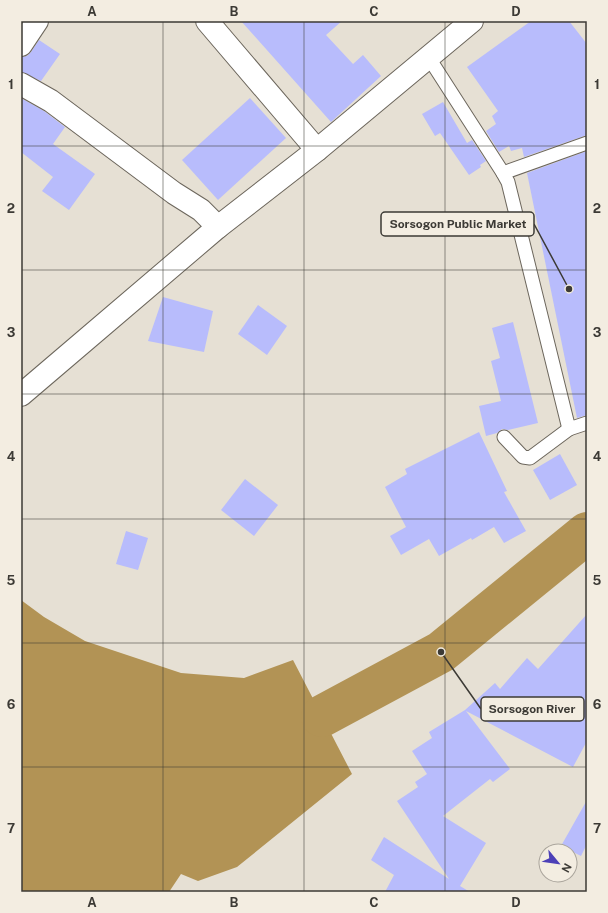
<svg xmlns="http://www.w3.org/2000/svg" width="608" height="913" viewBox="0 0 608 913" font-family="'Public Sans',sans-serif">
<style>
.water{fill:#b29355}
.lines{fill:none;stroke-linecap:round;stroke-linejoin:round}
.river{stroke:#b29355;stroke-width:42}
.building{fill:#b8bcfc}
.lane-casing{stroke:#6c665c;stroke-width:15}
.street-casing{stroke:#6c665c;stroke-width:24}
.lane{stroke:#fff;stroke-width:13}
.street{stroke:#fff;stroke-width:22}
.grid{fill:none;stroke:#3c3a35;stroke-width:1;stroke-opacity:0.55}
.leader{fill:none;stroke:#3c3a35;stroke-width:1.5}
.callout-dot{fill:#3c3a35;stroke:#f3ede1;stroke-width:1.5}
.callout{fill:#f3ede1;stroke:#3c3a35;stroke-width:1.5}
.callout-label{font-size:12px;text-anchor:middle;font-weight:bold;fill:#3c3a35}
.neatline{fill:none;stroke:#3c3a35;stroke-width:1.5}
.grid-label{font-size:13px;text-anchor:middle;font-weight:bold;fill:#3c3a35}
</style>
<rect width="100%" height="100%" fill="#e6e0d4"/>
<path class="water" d="M21 600 44 617 85 641 181 673 244 678 293 660 352 774 237 867 198 881 181 874 169 892H21Z"/>
<g class="lines">
<path class="river" d="M322 716 441 652 587 533"/>
</g>
<g class="building">
<path d="M241 21H342L326 35 353 64 363 55 381 76 331 122Z"/>
<path d="M531 21H569L587 44V135L524 157 522 148 511 151 509 146 499 152 486 131 496 124 492 116 498 111 467 67Z"/>
<path d="M39 40 60 54 41 81 21 72V57L27 56 31 52Z"/>
<path d="M21 98 44 111 65 127 53 144 95 174 69 210 42 191 53 177 21 152Z"/>
<path d="M250 98 286 138 218 200 182 160Z"/>
<path d="M443 102 467 143 472 140 486 161 480 165 481 167 469 175 440 133 435 136 422 114Z"/>
<path d="M587 151V415L577 418 527 173Z"/>
<path d="M163 297 213 311 204 352 148 341Z"/>
<path d="M258 305 287 326 267 355 238 334Z"/>
<path d="M513 322 538 423 508 430 502 429 497 433 486 436 479 406 501 401 491 361 500 358 492 328Z"/>
<path d="M479 432 507 491 504 492 526 531 504 543 494 527 472 540 471 538 439 556 429 539 401 555 390 536 406 527 385 487 407 474 405 469Z"/>
<path d="M560 454 577 485 550 500 533 470Z"/>
<path d="M245 479 278 505 254 536 221 510Z"/>
<path d="M126 531 148 538 138 570 116 564Z"/>
<path d="M587 614V741L573 767 466 711 510 769 493 782 490 779 443 816 486 843 460 886 470 892H385L394 875 371 860 384 837 449 879 397 801 418 787 415 782 427 774 412 751 432 738 429 732 465 710 495 683 500 689 527 658 538 669Z"/>
<path d="M587 800V844L581 856 561 846Z"/>
</g>
<g class="lines">
<defs>
<g id="lane">
<path d="M429 58 503 173"/>
<path d="M587 143 503 173 508 182 569 429 587 423"/>
<path d="M504 437 523 457 530 458 569 429"/>
</g>
<g id="street">
<path d="M207 21 317 150"/>
<path d="M21 45 37 21"/>
<path d="M21 84 51 101 174 193 201 210 218 227"/>
<path d="M21 395 218 227 317 150 472 21"/>
</g>
</defs>
<use href="#lane" class="lane-casing"/>
<use href="#street" class="street-casing"/>
<use href="#lane" class="lane"/>
<use href="#street" class="street"/>
</g>
<path class="grid" d="M163 21V892M304 21V892M445 21V892M21 146H587M21 270H587M21 394H587M21 519H587M21 643H587M21 767H587"/>
<path class="leader" d="M569 289L534 224M441 652L481 709"/>
<g class="callout-dot">
<circle cx="569" cy="289" r="4"/>
<circle cx="441" cy="652" r="4"/>
</g>
<g class="callout">
<rect x="381" y="212" width="153" height="24" rx="4"/>
<rect x="481" y="697" width="103" height="24" rx="4"/>
</g>
<g class="callout-label">
<text x="458" y="228">Sorsogon Public Market</text>
<text x="532" y="713">Sorsogon River</text>
</g>
<rect width="608" height="913" fill="none" stroke="#f3ede1" stroke-width="44"/>
<g transform="translate(558 863) rotate(119)"><circle r="19" fill="#f3ede1" stroke="#aaa59c"/>
<path d="M0-3L7 15L0 10L-7 15Z" fill="#4c40b7"/>
<text y="-6" font-size="11" font-weight="bold" text-anchor="middle" fill="#3c3a35">N</text>
</g>
<rect x="22" y="22" width="564" height="869" class="neatline"/>
<g class="grid-label">
<text x="92" y="16">A</text>
<text x="234" y="16">B</text>
<text x="374" y="16">C</text>
<text x="516" y="16">D</text>
<text x="11" y="89">1</text>
<text x="597" y="89">1</text>
<text x="11" y="213">2</text>
<text x="597" y="213">2</text>
<text x="11" y="337">3</text>
<text x="597" y="337">3</text>
<text x="11" y="461">4</text>
<text x="597" y="461">4</text>
<text x="11" y="585">5</text>
<text x="597" y="585">5</text>
<text x="11" y="709">6</text>
<text x="597" y="709">6</text>
<text x="11" y="833">7</text>
<text x="597" y="833">7</text>
<text x="92" y="907">A</text>
<text x="234" y="907">B</text>
<text x="374" y="907">C</text>
<text x="516" y="907">D</text>
</g>
</svg>
